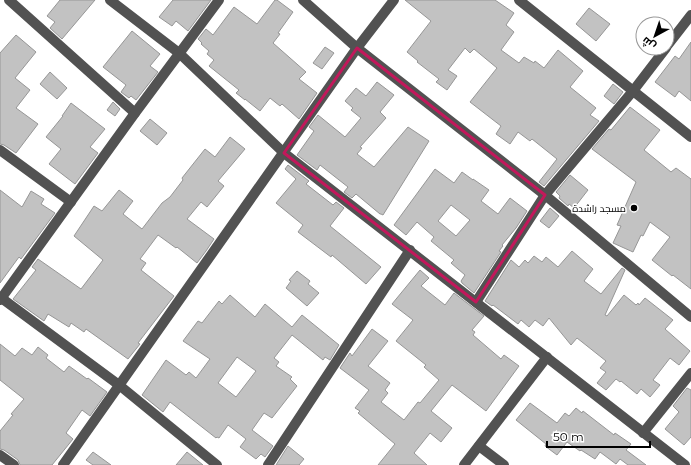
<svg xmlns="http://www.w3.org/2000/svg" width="691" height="465" viewBox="0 0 691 465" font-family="Montserrat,Cairo,sans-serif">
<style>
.building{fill:#c2c2c2;stroke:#969696;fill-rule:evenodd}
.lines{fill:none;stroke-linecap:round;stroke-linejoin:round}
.minor{stroke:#525252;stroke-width:10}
.marked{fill:none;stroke:#c2185b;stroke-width:3;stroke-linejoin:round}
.poi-dot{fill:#000;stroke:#fff;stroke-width:1.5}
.labels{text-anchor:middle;stroke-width:3;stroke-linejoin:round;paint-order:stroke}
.poi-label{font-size:10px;fill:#000;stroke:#fff;text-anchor:end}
</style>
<rect width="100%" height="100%" fill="#fff"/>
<g class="building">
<path d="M60 0H95L62 39 50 28 55 22 47 16Z"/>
<path d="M173 0H211L188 31 176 21 172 26 159 17Z"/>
<path d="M275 0H277L293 12 278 33 280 34 273 43 306 72 299 79 317 93 299 119 282 104 280 106 270 98 260 111 245 99V100L236 93 239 90 209 66 214 60 207 54 209 51 201 44 202 43 198 39 206 29 213 35 234 7 257 24Z"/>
<path d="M405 0H495L514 13 506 25 514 32 501 50 519 63 524 57 534 63 535 61 544 68 558 50 583 71 570 87 596 108 590 115 599 121 544 186 539 182 557 159 532 139 530 141 518 132 510 144 496 134 501 126 470 102 497 68 474 49 470 53 465 48 448 70 457 76 447 90 436 82 439 79 417 62 418 61 407 52 431 21Z"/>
<path d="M589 8 610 24 596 41 576 24Z"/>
<path d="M132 31 160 54 150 66 158 72 136 100 131 96 129 98 121 92 126 85 103 67Z"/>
<path d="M16 35 36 52 15 78 30 90 16 108 38 124 16 153 4 145 0 144V53Z"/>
<path d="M691 42V101L679 91 675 97 655 82 675 56 679 59Z"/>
<path d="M325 47 334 53 322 69 313 63Z"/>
<path d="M50 72 67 88 57 99 40 84Z"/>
<path d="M377 82 394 95 380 112 386 118 360 147 362 148 357 154 374 167 408 127 429 141 383 215 381 214H380L356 194 352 198 344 192 348 187 320 165 317 170 297 155 314 131 309 127 318 115 345 137 361 118 351 110 353 108 345 101 356 88 366 96Z"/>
<path d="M613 84 623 92 614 104 604 96Z"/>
<path d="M113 102 120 109 115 116 107 110Z"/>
<path d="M71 103 105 129 90 147 98 153 75 184 49 164 61 149 46 137 63 116H62Z"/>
<path d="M630 107 660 130 644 150 671 172 676 168 691 179V289L673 275 672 276 652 260 670 237 650 222 643 236 641 235 633 252 613 243 621 226 617 225 636 182 592 149 609 129 611 130Z"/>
<path d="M150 119 167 133 157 145 140 131Z"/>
<path d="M230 137 245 149 218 181 224 186 207 207 201 202 187 219 214 239 206 251 197 263 177 247 176 248 158 235 140 259 146 263 141 270 174 296 138 343 140 344 128 359 86 329 84 332 71 323 69 327 48 314 44 321 13 299 36 270 32 267 38 259 81 289 103 260 74 236 94 206 102 211 119 190 133 201 123 214 142 229 162 203 170 197 183 180 182 178 205 149 215 157Z"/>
<path d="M288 165 309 181 306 184 333 205 336 202 344 208 330 226 381 267 366 284 332 255 331 257 298 232 303 225 276 203 296 179 285 169Z"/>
<path d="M435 169 454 183 462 172 473 180V179L489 190 481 201 498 214 510 198 527 211 516 228 502 245 503 246 499 251 501 252 474 293 462 283 461 281 465 275 451 263 454 260 431 241 434 237 417 222 406 235 394 225ZM451 205 470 220 456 236 438 221Z"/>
<path d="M570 175 588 190 574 208 569 204 568 206 559 198 560 196 556 192Z"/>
<path d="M0 190 22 207 31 191 44 199 41 204 55 213 21 259 19 257 0 283Z"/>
<path d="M550 208 559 216 549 228 540 221Z"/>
<path d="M572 251 593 269 584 281 601 294 622 268 625 270 605 315 607 316 624 295 636 305 638 303 639 305 645 298 673 320 665 329 690 351 679 365 670 358 653 380 660 385 650 397 641 389 637 394 621 381 620 382 616 379 606 390 597 383 606 372 600 368 606 361 577 338 571 345 549 318 543 326 535 320 529 327 521 320 518 324 493 305 492 306 485 301 511 260 519 267 525 260 528 263 534 256 542 262 546 257 558 267Z"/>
<path d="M420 270 429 278 421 286 445 305 454 293 484 316 472 330 475 332 473 335 501 359 504 355 519 366 486 411 452 385 431 411 452 428 441 442 430 433 414 453 427 465H378L395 444 358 413 360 411 355 408 369 390 340 368 350 353 352 356 372 329 388 341 368 366 390 383 385 390 388 393 381 402 404 420 418 402 420 403 439 380 424 367 426 365 396 341 413 320 392 304Z"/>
<path d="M297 271 310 281 308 284 319 293 307 306 286 288 291 281 289 280Z"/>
<path d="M230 295 255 317 265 304 292 327 302 315 339 345 330 360 325 357 323 360 292 335 274 358 279 362 276 366 292 377 290 379 297 386 272 418 264 413 252 430 273 446 265 457 261 454 256 459 240 447 246 439 228 425 219 438 217 437 216 438 170 402 163 412 142 395 166 360 186 375 189 372 196 378 210 359 183 341 198 321 202 323 219 301 222 304ZM237 357 256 371 236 397 218 383Z"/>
<path d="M0 344 15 356 22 348 32 355 38 347 48 355 46 358 64 372 69 366 87 379 88 378 107 392 90 416 82 410 66 433 73 439 52 465H20L18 460 4 450 0 449V431L13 415 11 414 24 399 0 380Z"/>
<path d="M687 388 691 390V437L684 445 665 429 679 412 673 406Z"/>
<path d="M530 403 557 423 565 413 569 416 576 408 582 413 583 411 614 435 615 433 631 444 626 450 646 465H628L620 459 616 464 600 452 595 459 581 450 580 451 567 442 557 455 545 446 546 444 516 420Z"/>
<path d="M288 446 304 459 299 465H276Z"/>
<path d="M93 452 111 465H93L86 460Z"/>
<path d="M187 452 203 465H176Z"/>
</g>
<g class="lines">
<g class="minor">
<path d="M9 0 135 113"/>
<path d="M110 0 179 53 284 153 685 465"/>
<path d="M303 0 357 48 545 195 691 317"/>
<path d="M519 0 691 137"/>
<path d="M667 46 691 15"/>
<path d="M0 150 71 202"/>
<path d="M0 297 119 385 217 465"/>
<path d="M0 300 135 113 219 0"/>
<path d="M476 302 545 195 633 91 666 48"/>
<path d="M643 433 691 373"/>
<path d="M479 446 504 465"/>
<path d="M0 455 14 465"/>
<path d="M63 465 357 48 394 0"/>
<path d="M268 465 410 250"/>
<path d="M464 465 547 357"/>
</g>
</g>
<path class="marked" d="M357 48 545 195 476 302 284 153Z"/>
<circle class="poi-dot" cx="634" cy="208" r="4"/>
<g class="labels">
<g class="poi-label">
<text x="626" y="212">مسجد راشدة</text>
</g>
</g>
<g transform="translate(655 36) rotate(220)"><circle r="19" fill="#ffffff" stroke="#999999"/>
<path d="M0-3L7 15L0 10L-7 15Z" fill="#000000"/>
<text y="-6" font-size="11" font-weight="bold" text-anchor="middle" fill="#000000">ش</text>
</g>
<path d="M547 441v6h103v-6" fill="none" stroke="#000000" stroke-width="2"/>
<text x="553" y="441" font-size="12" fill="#000000" stroke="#ffffff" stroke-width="3" paint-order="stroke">50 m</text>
</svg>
